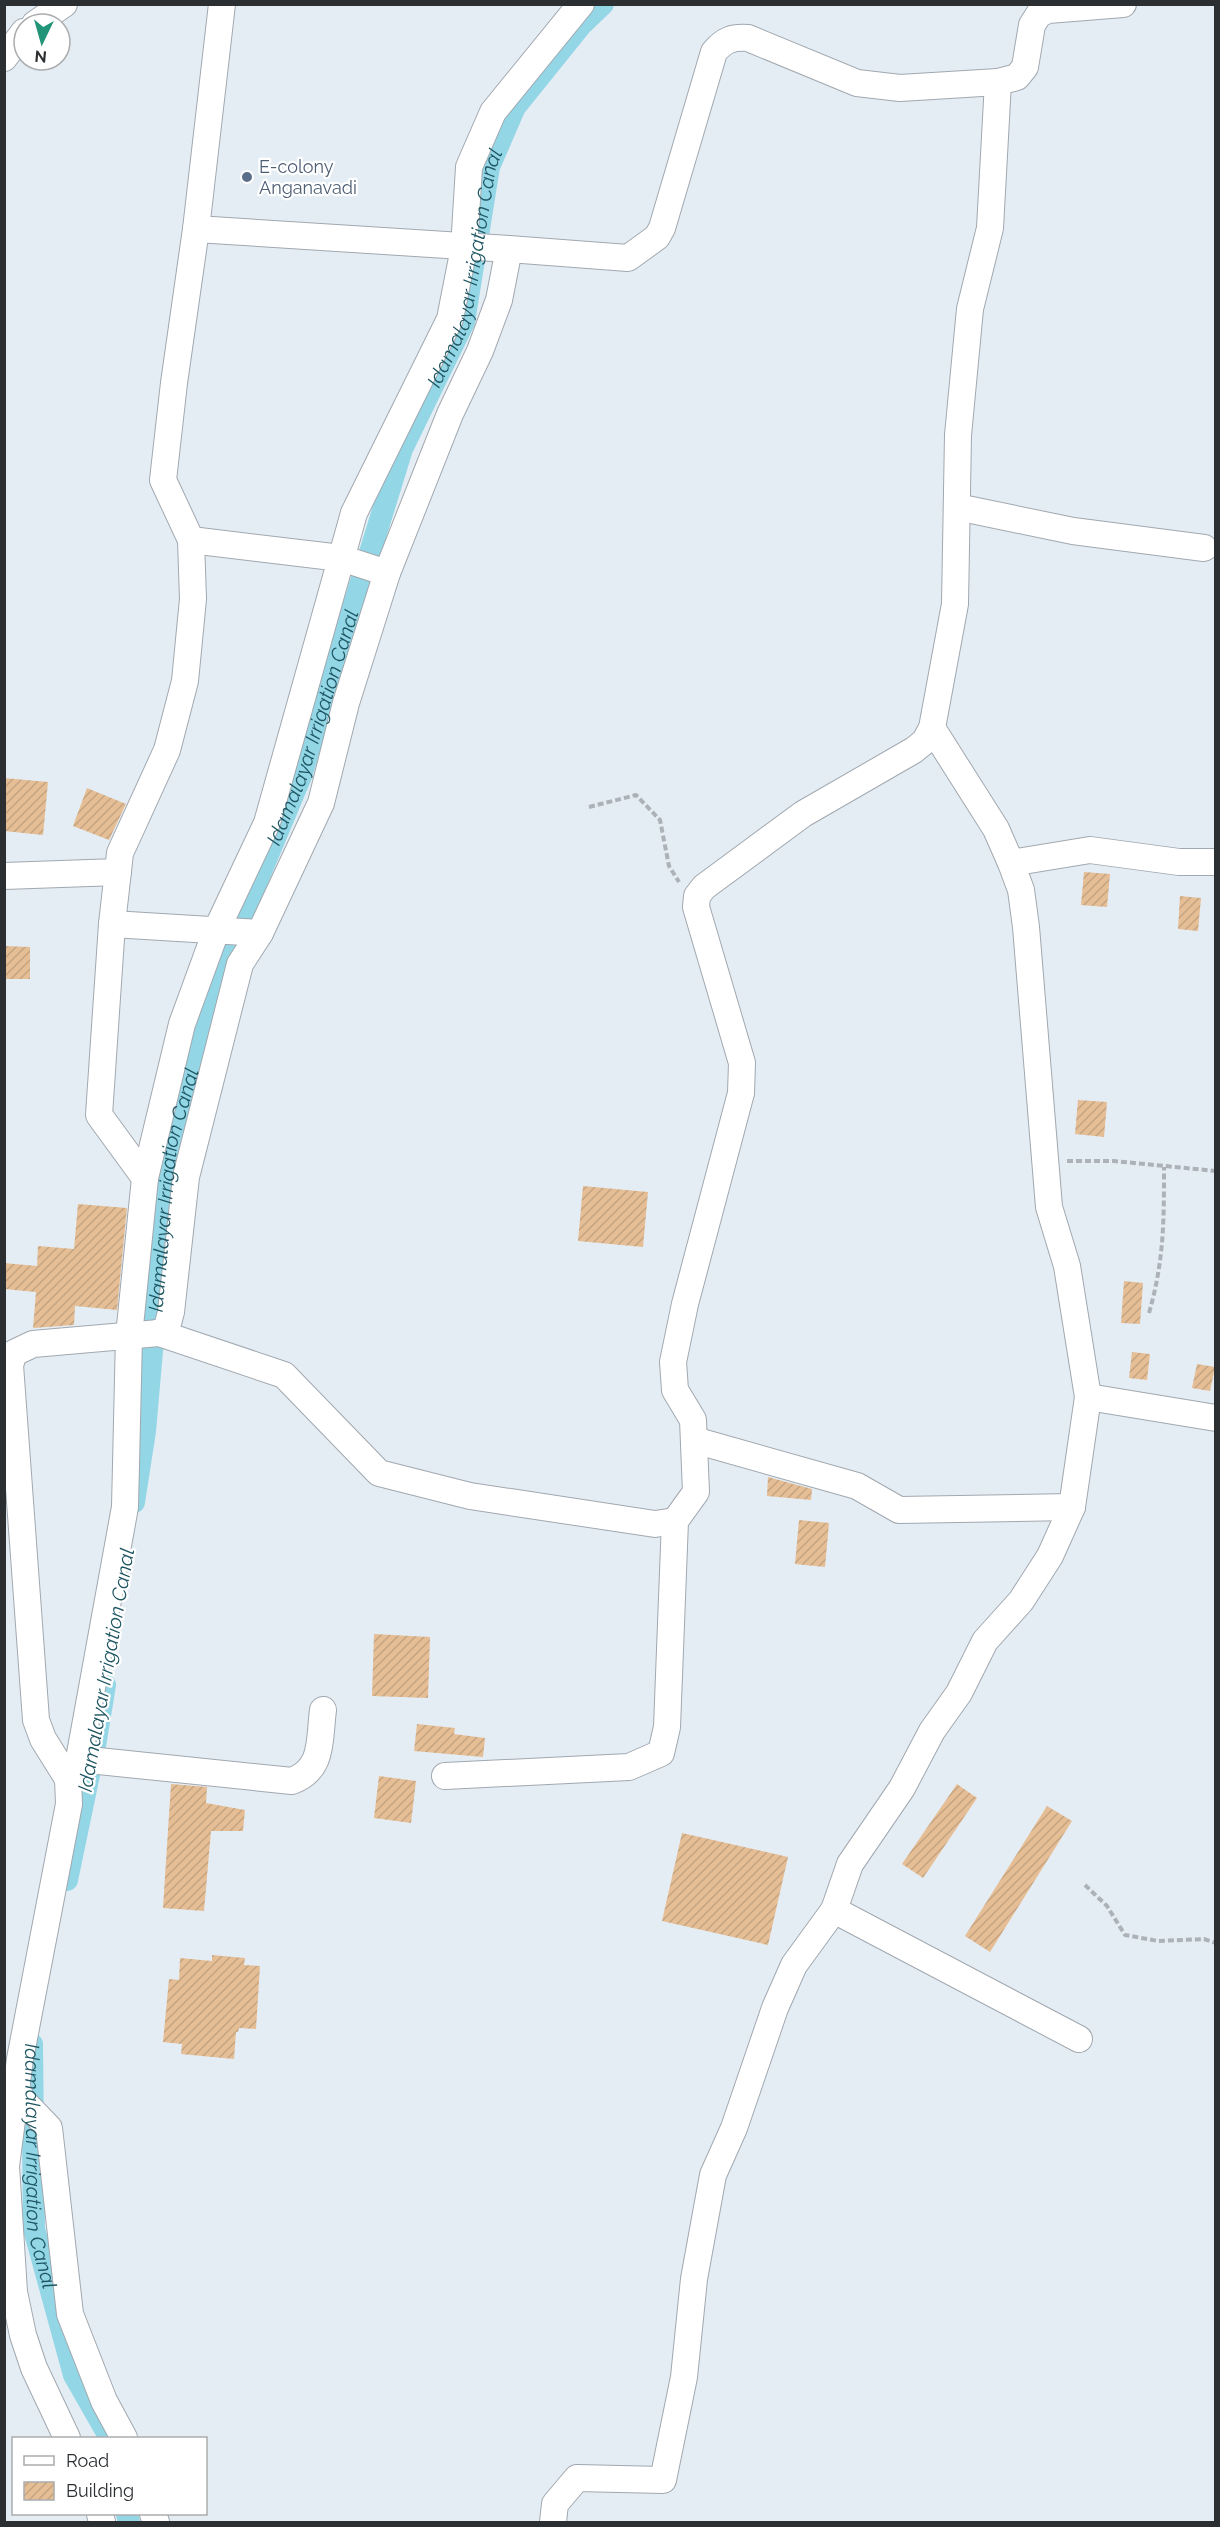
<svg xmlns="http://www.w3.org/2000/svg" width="1220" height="2527" viewBox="0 0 1220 2527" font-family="Raleway,sans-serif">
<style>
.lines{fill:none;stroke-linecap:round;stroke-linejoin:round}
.canal{stroke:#93d6e6;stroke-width:22}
.building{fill:url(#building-hatch)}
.street-casing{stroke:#a1a8af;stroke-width:28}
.path{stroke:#acb2b8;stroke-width:4;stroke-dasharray:6 3;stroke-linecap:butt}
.street{stroke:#fff;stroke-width:26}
.service-dot{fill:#5c6f8a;stroke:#fff;stroke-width:2}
.labels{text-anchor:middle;stroke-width:4.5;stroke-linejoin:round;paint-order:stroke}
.service-label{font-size:18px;fill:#4e5e75;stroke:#fff;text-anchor:start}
.water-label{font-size:20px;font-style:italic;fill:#1e5662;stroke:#fff}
</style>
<defs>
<pattern id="building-hatch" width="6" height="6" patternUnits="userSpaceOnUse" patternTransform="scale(1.5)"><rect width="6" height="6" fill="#e6be95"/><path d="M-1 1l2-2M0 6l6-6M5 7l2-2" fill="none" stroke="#c5a481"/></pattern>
</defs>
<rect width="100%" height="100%" fill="#e5edf4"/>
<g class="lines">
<g class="canal">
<path id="s1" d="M134 1502 145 1431 170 1145 224 960 301 776 402 449 464 322 489 167 515 107 581 25 603 4"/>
<path d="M67 1880 95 1746 105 1685"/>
<path id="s2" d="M32 2044 34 2229 74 2375 110 2438"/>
<path d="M127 2514 129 2522"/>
</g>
</g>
<g class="building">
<path d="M4 778 48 782 43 835 4 831Z"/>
<path d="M87 788 126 804 109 840 73 826Z"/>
<path d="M1084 872 1110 874 1107 907 1081 905Z"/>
<path d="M1180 896 1201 898 1198 931 1178 929Z"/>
<path d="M4 946 30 947V979H4Z"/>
<path d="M1078 1100 1107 1102 1104 1137 1075 1134Z"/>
<path d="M583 1186 648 1192 643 1247 578 1241Z"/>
<path d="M78 1204 127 1208 117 1310 75 1306 74 1325 33 1328 36 1292 4 1289V1263L37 1266 38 1246 74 1249Z"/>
<path d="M1124 1281 1143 1283 1140 1324 1121 1323Z"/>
<path d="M1132 1352 1150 1354 1147 1380 1129 1378Z"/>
<path d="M1197 1364 1215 1367 1210 1391 1192 1388Z"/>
<path d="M768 1477 812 1489 811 1500 767 1496Z"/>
<path d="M799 1520 829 1523 825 1567 795 1564Z"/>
<path d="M374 1634 430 1637 428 1698 372 1696Z"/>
<path d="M417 1724 455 1728 454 1734 485 1738 483 1757 414 1751Z"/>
<path d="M379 1776 416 1781 411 1823 374 1818Z"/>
<path d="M171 1784 207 1787 206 1803 245 1810 243 1831H211L204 1911 163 1908Z"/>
<path d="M957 1784 977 1798 923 1878 902 1864Z"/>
<path d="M1047 1806 1072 1821 990 1952 965 1936Z"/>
<path d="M682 1833 788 1857 768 1945 662 1921Z"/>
<path d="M212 1955 245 1958 244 1965 260 1966 256 2029 239 2028 238 2032H236L234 2059 181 2054 182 2044 163 2042 169 1979 179 1980 180 1958 212 1961Z"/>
</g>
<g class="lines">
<defs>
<g id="street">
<path d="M222 4 196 229 509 249"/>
<path d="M35 24 64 4"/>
<path d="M4 58 24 32"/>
<path d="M196 229 174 383 163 480 191 540 193 599 185 681 167 750 120 853 112 924 260 933"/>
<path d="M957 507 1073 531 1204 548"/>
<path d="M191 540 341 558 387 573"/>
<path d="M932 728 996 829 1011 863 1090 850 1179 862H1216"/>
<path d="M4 876 118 872"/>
<path d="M112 924 99 1115 145 1178"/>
<path d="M159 1333 167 1327 171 1312 186 1177 240 964 260 933 321 803 346 703 387 573 450 414 480 351 499 300 509 249 628 258 657 237 662 228 714 52C724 40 732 37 748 38L857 83 900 88 998 82 1017 77 1025 67 1032 25 1039 14 1048 10 1123 4"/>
<path d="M1088 1397 1216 1418"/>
<path d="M694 1440 857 1486 899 1510 1072 1507"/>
<path d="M79 1759 292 1781C324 1769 319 1740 323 1710"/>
<path d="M445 1776 629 1767 661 1753 667 1727 675 1521 696 1492 693 1420 675 1390 673 1362 685 1304 741 1093 742 1063 696 907 697 896 704 887 803 814 914 750 925 741 932 728 955 604 958 435 970 309 990 228 998 82"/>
<path d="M68 1779 43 1739 36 1720 10 1365 14 1353 33 1344 159 1333 284 1375 379 1473 470 1496 655 1524 675 1521"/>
<path d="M834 1910 1079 2039"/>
<path d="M15 2083 22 2100 49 2128 70 2314 104 2401 124 2438"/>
<path d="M67 2438 34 2368 23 2335 14 2292 6 2166 20 2059 69 1804 68 1779 79 1759 125 1507 129 1336 145 1178 182 1024 216 931 267 823 354 513 450 319 464 248 469 167 493 112 581 4"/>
<path d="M100 2514 102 2522"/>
<path d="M153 2514 156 2522"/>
<path d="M553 2522 555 2504 577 2478 663 2480 684 2377 694 2279 713 2175 734 2128 775 2008 794 1965 834 1910 850 1864 902 1788 932 1731 959 1693 985 1641 1021 1601 1050 1556 1072 1507 1088 1397 1067 1266 1049 1207 1026 927 1021 890 1011 863"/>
</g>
</defs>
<use href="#street" class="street-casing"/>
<g class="path">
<path d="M589 807 636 795 660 820 669 866 679 882"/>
<path d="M1067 1161H1114L1216 1171"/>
<path d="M1149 1313C1164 1261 1164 1221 1164 1167"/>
<path d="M1085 1885 1107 1906 1125 1935 1158 1941 1204 1939 1216 1943"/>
</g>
<use href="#street" class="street"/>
</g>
<circle class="service-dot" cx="247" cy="177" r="6"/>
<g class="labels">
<g class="service-label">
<text x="259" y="173">E-colony<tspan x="259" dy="21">Anganavadi</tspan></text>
</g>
<g class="water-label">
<text dy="7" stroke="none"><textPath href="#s1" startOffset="1287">Idamalayar Irrigation Canal</textPath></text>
<text dy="7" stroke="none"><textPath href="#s1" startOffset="801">Idamalayar Irrigation Canal</textPath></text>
<text dy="7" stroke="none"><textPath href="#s1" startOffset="315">Idamalayar Irrigation Canal</textPath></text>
<text transform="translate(106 1670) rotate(-80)" y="7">Idamalayar Irrigation Canal</text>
<text dy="7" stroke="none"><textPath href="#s2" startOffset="123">Idamalayar Irrigation Canal</textPath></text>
</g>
</g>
<rect width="1220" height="2527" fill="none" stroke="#2c2f32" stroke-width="12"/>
<rect x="12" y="2437" width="195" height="78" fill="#ffffff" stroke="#abacad" stroke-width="1.5"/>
<rect x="24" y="2456" width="30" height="9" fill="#ffffff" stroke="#abacad" stroke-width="1.5"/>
<text x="66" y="2467" font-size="18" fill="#2c2f32">Road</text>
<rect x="24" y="2482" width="30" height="18" fill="url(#building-hatch)" stroke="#abacad" stroke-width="1.5"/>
<text x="66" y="2497" font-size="18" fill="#2c2f32">Building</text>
<g transform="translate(42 42) rotate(185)"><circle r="28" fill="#ffffff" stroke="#abacad" stroke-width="1.5"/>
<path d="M0-4.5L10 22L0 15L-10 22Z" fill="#229477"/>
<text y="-9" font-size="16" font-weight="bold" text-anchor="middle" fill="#2c2f32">N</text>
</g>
</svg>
